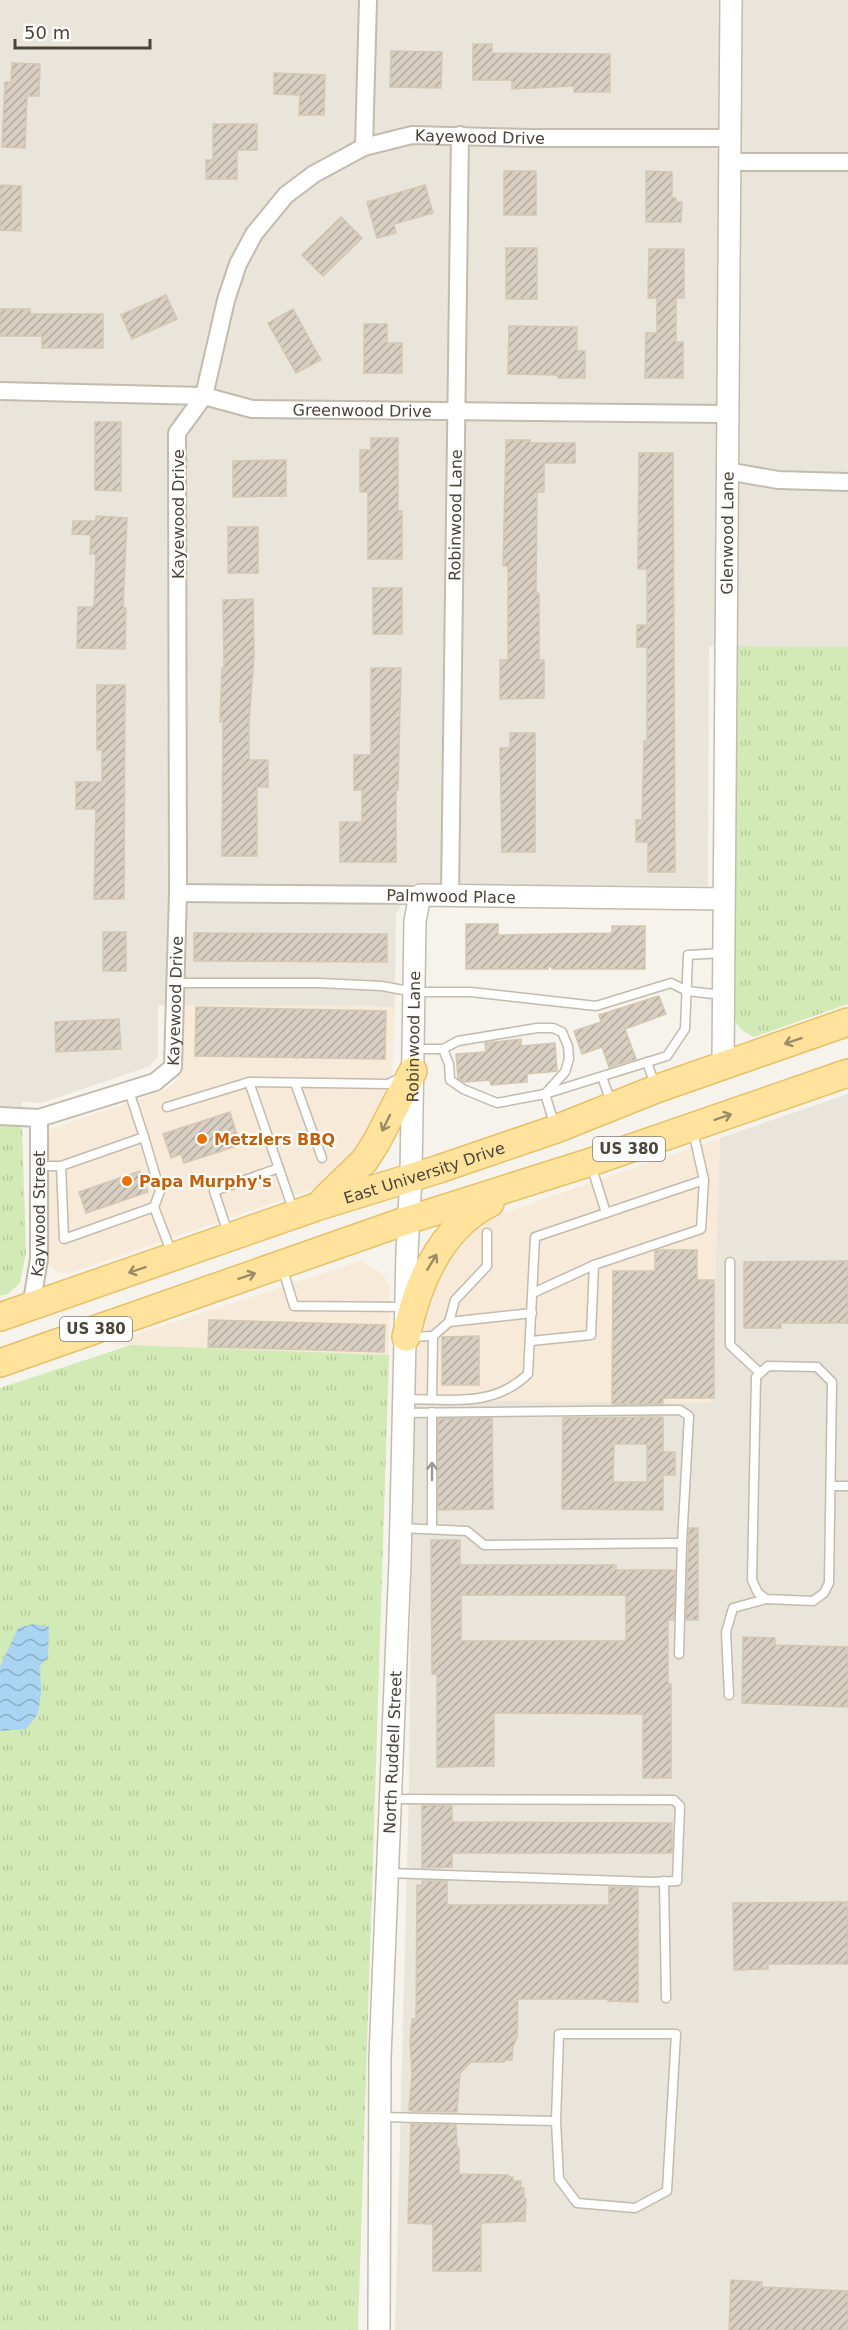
<svg xmlns="http://www.w3.org/2000/svg" width="848" height="2330" viewBox="0 0 848 2330" font-family="'DejaVu Sans',sans-serif">
<style>
.residential{fill:#eae5da}
.commercial{fill:#f7ead8}
.grass{fill:url(#grass-tufts)}
.water{fill:url(#water-waves)}
.building{fill:url(#building-hatch);stroke:#d3c7b4;stroke-width:1.5;fill-rule:evenodd}
.lines{fill:none;stroke-linecap:round;stroke-linejoin:round}
.service-casing{stroke:#c2bbae;stroke-width:11}
.minor-casing{stroke:#c2bbae;stroke-width:20}
.tertiary-casing{stroke:#c2bbae;stroke-width:24}
.primary-casing{stroke:#e6c16a;stroke-width:30}
.service{stroke:#fff;stroke-width:8}
.minor{stroke:#fff;stroke-width:16}
.tertiary{stroke:#fff;stroke-width:21}
.primary{stroke:#ffe39c;stroke-width:27}
.oneway{stroke:#9c8c66}
.oneway2{stroke:#9c9892}
.food-dot{fill:#e8710a;stroke:#fff;stroke-width:2}
.labels{text-anchor:middle;stroke-width:4.5;stroke-linejoin:round;paint-order:stroke}
.shield{fill:#fff;stroke:#817c74;stroke-width:1.5}
.shield-label{font-size:15px;font-weight:bold;fill:#4b4439}
.street-label{font-size:16px;fill:#4b4439;stroke:#fff}
.food-label{font-size:16px;font-weight:bold;fill:#c56008;stroke:#fff;text-anchor:start}
</style>
<defs>
<pattern id="grass-tufts" width="24" height="20" patternUnits="userSpaceOnUse" patternTransform="scale(1.5)"><rect width="24" height="20" fill="#d2eab5"/><path d="M3 7l-1-3M5 7V3M7 7l1-3M15 17l-1-3M17 17v-4M19 17l1-3" fill="none" stroke="#b6ca9c"/></pattern>
<pattern id="water-waves" width="16" height="10" patternUnits="userSpaceOnUse" patternTransform="scale(1.5)"><rect width="16" height="10" fill="#a9d4f2"/><path d="M0 5q4-4 8 0t8 0" fill="none" stroke="#8caec5"/></pattern>
<pattern id="building-hatch" width="6" height="6" patternUnits="userSpaceOnUse" patternTransform="scale(1.5)"><rect width="6" height="6" fill="#d8cfc1"/><path d="M-1 1l2-2M0 6l6-6M5 7l2-2" fill="none" stroke="#b1aa9e"/></pattern>
</defs>
<rect width="100%" height="100%" fill="#f6f3ec"/>
<g class="residential">
<path d="M0 0H848V647L709 646 708 886 412 884 396 915 395 1007 158 1005V1056L150 1066 42 1103 22 1102V1126H0Z"/>
<path d="M848 1094V2330H395L409 1790 413 1400 711 1403 720 1138Z"/>
</g>
<g class="commercial">
<path d="M183 1005 395 1007 392 1074 383 1112 374 1135 321 1186 70 1273 57 1272 49 1265 45 1255 44 1196 49 1168 48 1130 148 1096 167 1089 175 1081 181 1071 183 1062Z"/>
<path d="M720 1138 711 1403 413 1400 420 1310 448 1260 467 1235 489 1218Z"/>
<path d="M361 1261 382 1273 390 1288 389 1355 107 1344Z"/>
</g>
<g class="grass">
<path d="M734 646 848 647V1004L754 1037C741 1031 735 1026 733 1011Z"/>
<path d="M0 1126H22L26 1253 20 1283 8 1294 0 1296Z"/>
<path d="M131 1345 389 1355 358 2330H0V1388Z"/>
</g>
<path class="water" d="M33 1624 49 1627 48 1657 40 1666 41 1694 38 1714 26 1729 0 1731V1667L18 1628Z"/>
<g class="building">
<path d="M473 44H492V53L610 54V92H574V86L512 89V80H473Z"/>
<path d="M391 51 442 52 441 88 390 87Z"/>
<path d="M12 63 40 64 39 96H27L25 148 2 147 5 82H11Z"/>
<path d="M274 73 325 75 324 115H299L300 95 274 94Z"/>
<path d="M213 124H257V150H237V179H206V160H213Z"/>
<rect x="504" y="171" width="32" height="44"/>
<path d="M646 171 672 172V198H676V202H682L681 222H646Z"/>
<path d="M0 185 21 186V231L0 230Z"/>
<path d="M425 185 433 213 394 224 396 233 377 238 367 202Z"/>
<path d="M341 217 362 238 323 276 302 255Z"/>
<rect x="506" y="248" width="31" height="51"/>
<path d="M649 249H684V298H676V342H683V378H645L646 333H657V298H648Z"/>
<path d="M166 295 177 319 132 339 121 315Z"/>
<path d="M0 309H30V314H103V348H42V336H0Z"/>
<path d="M293 309 321 360 296 373 268 323Z"/>
<path d="M364 324H387V343H402V373H364Z"/>
<path d="M509 326 577 327V351H585V378H558V375L508 374Z"/>
<path d="M95 422H121V491L95 490Z"/>
<path d="M371 438H398V511H402V559H368V492H360V450H371Z"/>
<path d="M506 440H530V443H575V463H544V492H537L536 593H539V660H544V698L500 699V660H508V566H503Z"/>
<path d="M639 453H673L675 872H648V842H636V820H642L644 741H647V647H637V625H647V569H638Z"/>
<path d="M286 460V496L233 497V461Z"/>
<path d="M96 516 127 518 123 608H126L125 649 77 648 78 607H94L96 554H90L91 535 72 534 73 521H96Z"/>
<rect x="228" y="527" width="30" height="46"/>
<rect x="373" y="588" width="29" height="46"/>
<path d="M253 599 254 655 249 723V760H268V787H257V856H222L223 722H220L222 668H224L223 600Z"/>
<path d="M371 668H401L398 790H396V862H340V822H362V790H354V755H371Z"/>
<path d="M97 685H125L124 899H94L96 809H76V782H102V750H97Z"/>
<path d="M510 733H535V852H502L500 748H510Z"/>
<path d="M466 924H498V935L612 933V926H645V969H552L551 966 548 967V969H466Z"/>
<rect x="103" y="932" width="23" height="39"/>
<path d="M194 933 387 934V962L194 961Z"/>
<path d="M659 996 666 1014 625 1029 636 1059 609 1067 602 1047 582 1054 574 1031 601 1022 599 1015Z"/>
<path d="M196 1007 386 1011 385 1059 195 1056Z"/>
<path d="M119 1019 121 1049 56 1052 55 1022Z"/>
<path d="M521 1039V1046L555 1043 557 1071 527 1074V1082L491 1085 490 1080 464 1082 458 1078 456 1054 486 1052 485 1043Z"/>
<path d="M230 1112 240 1145 184 1163 181 1154 171 1158 163 1134Z"/>
<path d="M140 1171 148 1192 86 1213 79 1192Z"/>
<path d="M660 1250H697V1280H714V1398H663V1404H612L613 1271H655V1251Z"/>
<path d="M848 1261V1323H781V1328H744V1262Z"/>
<path d="M209 1320 385 1325 384 1352 208 1347Z"/>
<path d="M479 1336V1385H442V1337Z"/>
<path d="M663 1417V1452H675V1475H663V1510L562 1509 563 1418ZM614 1444H647V1482H613Z"/>
<path d="M492 1418 493 1509 438 1510V1419Z"/>
<path d="M689 1528H698V1620H686Z"/>
<path d="M431 1540H460V1565H616V1570H675L674 1620H668V1684H671V1778H643V1714L494 1713V1766L437 1767V1674H432ZM461 1595H626V1641H461Z"/>
<path d="M743 1637 775 1638V1645L848 1647V1707L742 1703Z"/>
<path d="M422 1805 452 1806V1822L672 1823V1853H452V1867L422 1868Z"/>
<path d="M422 1881H447V1905H609V1887L638 1888V2002L608 2001V1999H518L517 2037 513 2047 512 2060H505L504 2062H471L460 2073 457 2112 411 2111 409 2110 412 2074 410 2042 412 2019H416L417 1885H422Z"/>
<path d="M847 1902 848 1964H768V1969L734 1970 733 1903Z"/>
<path d="M411 2124 456 2125 457 2147 459 2148V2174L508 2175 509 2177H513V2181H521V2188H524V2198L526 2199 525 2221 481 2223V2271H433V2224L408 2223Z"/>
<path d="M731 2280 762 2282V2287L848 2291V2330H729Z"/>
</g>
<g class="lines">
<defs>
<g id="service">
<path d="M175 983H319L382 986 414 992H471L596 1006 671 983 687 991 723 995"/>
<path d="M414 1049H443L449 1064 450 1080 463 1089 497 1103 545 1094 565 1072 569 1059 568 1046 562 1032 553 1028H537L458 1041 443 1049"/>
<path d="M647 1062 655 1085"/>
<path d="M602 1077 611 1102"/>
<path d="M249 1082 294 1212"/>
<path d="M295 1083 322 1158"/>
<path d="M129 1091 144 1137 61 1166 64 1239 154 1207 172 1254"/>
<path d="M167 1107 249 1082 388 1084 402 1077"/>
<path d="M555 1126 545 1094 667 1056 685 1029 688 955 723 953"/>
<path d="M693 1131 704 1180"/>
<path d="M144 1137 160 1191 154 1207"/>
<path d="M39 1166H61"/>
<path d="M228 1233 214 1191 279 1168"/>
<path d="M487 1233V1266L455 1300 449 1322 532 1313"/>
<path d="M730 1262V1345L760 1373"/>
<path d="M594 1265 701 1229 704 1180 606 1213"/>
<path d="M282 1267 294 1306 406 1307"/>
<path d="M410 1337 433 1336 449 1322"/>
<path d="M531 1341 591 1335 594 1265 533 1293"/>
<path d="M768 1366 817 1367 832 1382 829 1583 824 1593 813 1601 766 1599 758 1593 752 1580 756 1377Z"/>
<path d="M406 1399C450 1399 493 1408 528 1374L535 1237 606 1213 591 1165"/>
<path d="M432 1399 433 1336"/>
<path d="M404 1413 680 1410 689 1416 682 1543"/>
<path d="M831 1486H848"/>
<path d="M401 1528 467 1531 484 1545 682 1543 679 1654"/>
<path d="M432 1529V1412"/>
<path d="M729 1695 726 1632 733 1608 766 1599"/>
<path d="M388 1873 653 1882 677 1881 680 1806 674 1800 391 1799"/>
<path d="M664 1881 666 1998"/>
<path d="M380 2117 556 2121 559 2034H676L667 2191 635 2208 577 2203 559 2179 556 2121"/>
</g>
<g id="minor">
<path d="M364 147 368 0"/>
<path d="M729 162H848"/>
<path id="s1" d="M0 391 204 396 252 409 727 414"/>
<path d="M727 471 778 480 848 482"/>
<path d="M178 893 420 895"/>
<path id="s2" d="M450 896 460 135"/>
<path id="s3" d="M0 1116 39 1118 155 1082 173 1067 178 893 177 433 204 396 226 300 238 264 254 234 286 195 314 174 364 147 412 135 531 138H729"/>
<path id="s4" d="M31 1307 39 1259V1118"/>
</g>
<g id="tertiary">
<path id="s5" d="M723 1065 731 0"/>
<path id="s6" d="M379 2330 380 2057 400 1562 407 1252 411 1176 415 921 420 895 724 899"/>
</g>
<g id="primary">
<path d="M324 1200 365 1160 377 1141 413 1071"/>
<path id="s7" d="M0 1317 316 1207 439 1169 556 1129 656 1089 848 1022"/>
<path d="M406 1337C417 1284 439 1229 490 1203"/>
<path d="M0 1363 408 1220 591 1162 848 1073"/>
</g>
</defs>
<use href="#service" class="service-casing"/>
<use href="#minor" class="minor-casing"/>
<use href="#tertiary" class="tertiary-casing"/>
<use href="#primary" class="primary-casing"/>
<use href="#service" class="service"/>
<use href="#minor" class="minor"/>
<use href="#tertiary" class="tertiary"/>
<use href="#primary" class="primary"/>
</g>
<defs><path id="oneway-shaft" d="M-6 0H5M1.5-3L5.5 0L1.5 3" fill="none" stroke-width="1.6" stroke-linecap="round" stroke-linejoin="round" transform="scale(1.5)"/></defs>
<g class="oneway">
<use href="#oneway-shaft" transform="translate(793 1041) rotate(161)"/>
<use href="#oneway-shaft" transform="translate(723 1117) rotate(-19)"/>
<use href="#oneway-shaft" transform="translate(386 1123) rotate(116)"/>
<use href="#oneway-shaft" transform="translate(432 1262) rotate(-59)"/>
<use href="#oneway-shaft" transform="translate(137 1270) rotate(161)"/>
<use href="#oneway-shaft" transform="translate(247 1276) rotate(-19)"/>
</g>
<use class="oneway2" href="#oneway-shaft" transform="translate(432 1471) rotate(-90)"/>
<g class="food-dot">
<circle cx="202" cy="1139" r="6"/>
<circle cx="127" cy="1181" r="6"/>
</g>
<g class="labels">
<g class="shield">
<rect x="593" y="1137" width="72" height="24" rx="4.5"/>
<rect x="60" y="1317" width="72" height="24" rx="4.5"/>
</g>
<g class="shield-label">
<text x="629" y="1154">US 380</text>
<text x="96" y="1334">US 380</text>
</g>
<g class="street-label">
<text dy="6" stroke="none"><textPath href="#s3" startOffset="1294">Kayewood Drive</textPath></text>
<text dy="6" stroke="none"><textPath href="#s1" startOffset="364">Greenwood Drive</textPath></text>
<text transform="translate(178 514) rotate(-90)" y="6">Kayewood Drive</text>
<text dy="6" stroke="none"><textPath href="#s2" startOffset="381">Robinwood Lane</textPath></text>
<text dy="6" stroke="none"><textPath href="#s5" startOffset="532">Glenwood Lane</textPath></text>
<text transform="translate(451 896) rotate(1)" y="6">Palmwood Place</text>
<text dy="6" stroke="none"><textPath href="#s3" startOffset="250">Kayewood Drive</textPath></text>
<text dy="6" stroke="none"><textPath href="#s6" startOffset="1294">Robinwood Lane</textPath></text>
<text dy="6" stroke="none"><textPath href="#s7" startOffset="448">East University Drive</textPath></text>
<text dy="6" stroke="none"><textPath href="#s4" startOffset="94">Kaywood Street</textPath></text>
<text dy="6" stroke="none"><textPath href="#s6" startOffset="578">North Ruddell Street</textPath></text>
</g>
<g class="food-label">
<text x="214" y="1145">Metzlers BBQ</text>
<text x="139" y="1187">Papa Murphy's</text>
</g>
</g>
<path d="M15 39v9h135v-9" fill="none" stroke="#4b4439" stroke-width="3"/>
<text x="24" y="39" font-size="18" fill="#4b4439" stroke="#ffffff" stroke-width="4.5" paint-order="stroke">50 m</text>
</svg>
